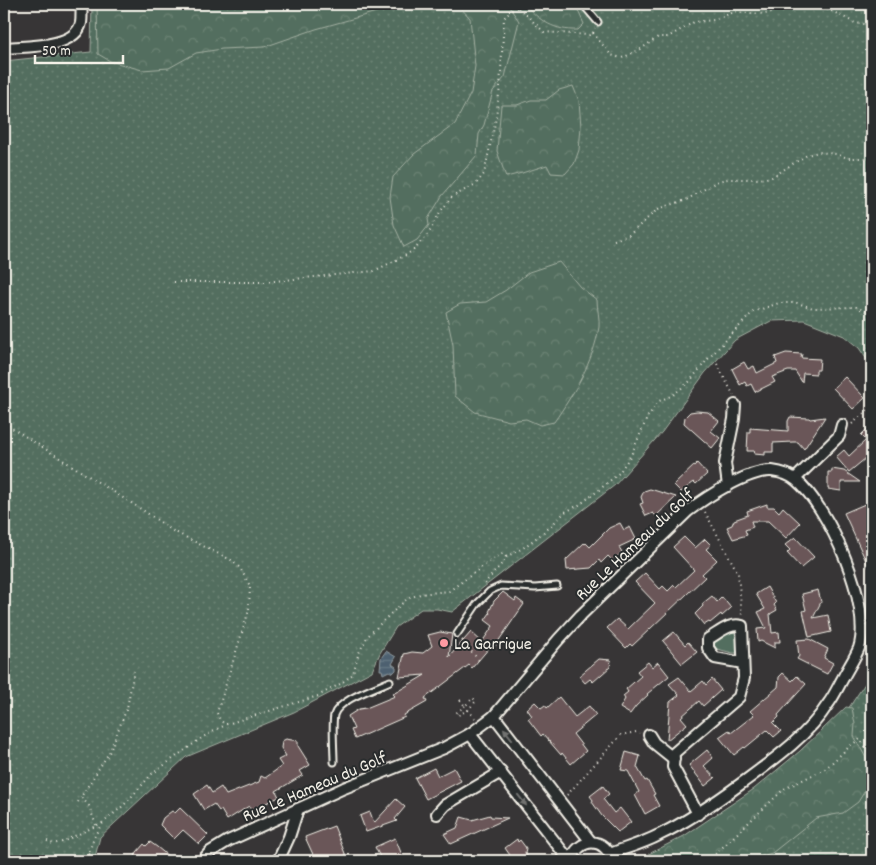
<svg xmlns="http://www.w3.org/2000/svg" width="876" height="865" viewBox="0 0 876 865" font-family="Dekko,sans-serif">
<style>
.grass{fill:url(#grass-dots);stroke:#a4b0a3}
.forest{fill:url(#forest-crowns);stroke:#a4b0a3}
.park{fill:url(#park-tufts);stroke:#a4b0a3}
.water{fill:url(#water-rules);stroke:#909ba0}
.building{fill:#6a5758;stroke:#f4f1e8}
.lines{fill:none;stroke-linecap:round;stroke-linejoin:round}
.service-casing{stroke:#f4f1e8;stroke-width:9}
.minor-casing{stroke:#f4f1e8;stroke-width:14}
.path{stroke:#f4f1e8;stroke-width:2;stroke-dasharray:1 4;stroke-linecap:butt}
.service{stroke:#2a2d2e;stroke-width:5}
.minor{stroke:#2a2d2e;stroke-width:10}
.oneway{fill:#71726f}
.poi-dot{fill:#ff9aa2;stroke:#2a2d2e;stroke-width:2}
.labels{text-anchor:middle;stroke-width:4;stroke-linejoin:round;paint-order:stroke}
.street-label{font-size:18px;fill:#f4f1e8;stroke:#2a2d2e}
.poi-label{font-size:18px;fill:#f4f1e8;stroke:#2a2d2e;text-anchor:start}
</style>
<defs>
<pattern id="grass-dots" width="8" height="8" patternUnits="userSpaceOnUse" patternTransform="scale(1.25)"><rect width="8" height="8" fill="#536e5e"/><path d="M2 2h.1M6 6h.1" fill="none" stroke="#6c8375" stroke-width="1.8" stroke-linecap="round"/></pattern>
<pattern id="forest-crowns" width="20" height="18" patternUnits="userSpaceOnUse" patternTransform="scale(1.25)"><rect width="20" height="18" fill="#536e5e"/><path d="M2 6a3 3 0 1 1 6 0M12 15a3 3 0 1 1 6 0" fill="none" stroke="#6c8375"/></pattern>
<pattern id="park-tufts" width="24" height="20" patternUnits="userSpaceOnUse" patternTransform="scale(1.25)"><rect width="24" height="20" fill="#536e5e"/><path d="M3 7l-1-3M5 7V3M7 7l1-3M15 17l-1-3M17 17v-4M19 17l1-3" fill="none" stroke="#6c8375"/></pattern>
<pattern id="water-rules" width="6" height="5" patternUnits="userSpaceOnUse" patternTransform="scale(1.25)"><rect width="6" height="5" fill="#4d6170"/><path d="M0 2.5h6" fill="none" stroke="#677884"/></pattern>
</defs>
<rect width="100%" height="100%" fill="#373536"/>
<filter id="ink" filterUnits="userSpaceOnUse"><feTurbulence type="fractalNoise" baseFrequency=".02" numOctaves="2"/><feDisplacementMap in="SourceGraphic" scale="10" xChannelSelector="R" yChannelSelector="G"/><feConvolveMatrix kernelMatrix="1 2 1 2 8 2 1 2 1" color-interpolation-filters="sRGB"/></filter>
<g filter="url(#ink)">
<g class="grass">
<path d="M92 4H872V367L859 348 844 336 804 320 771 321 735 340 705 373 662 432 615 485 452 612 437 609H421L396 627 380 653 372 671 294 712 186 757 100 837 94 861H4V61L91 52Z"/>
<path d="M872 673V861H653L733 811 844 715Z"/>
</g>
<g class="forest">
<path d="M97 4H405L316 29 264 47 222 49 196 53 169 68 142 70 110 61 98 54Z"/>
<path d="M457 4H507L519 21 505 77 493 91 484 125 479 134 477 155 442 196 428 219 429 225 417 240 404 247 394 225 390 197 393 177 414 154 455 124 471 93 475 66 470 18Z"/>
<path d="M525 4H575L584 24 578 30C555 31 539 21 525 4Z"/>
<path d="M573 86 579 101 581 127 579 150 574 164 565 174 551 173 547 165 522 173 506 177 497 151 501 105H517L531 100H546L559 90Z"/>
<path d="M559 262 580 287 597 300C597 309 600 319 599 327 593 363 574 393 554 422L540 425 526 419 509 421 475 412 455 396 453 345 446 312 460 304 486 302 506 290 529 272Z"/>
<path d="M846 707 852 708 855 724 854 736 872 769 871 781 858 802 843 813 816 818 772 853 754 858 751 861H635L684 836 754 789 800 751Z"/>
</g>
<path class="park" d="M730 632 736 633 738 635 739 653H733L717 649 714 645V641Z"/>
<path class="water" d="M386 651 396 657 392 664 396 667V670L393 673 389 671 383 674 382 670H380L381 658Z"/>
<g class="building">
<path d="M786 353 802 354 801 358 820 359 819 370H816V374L803 373 802 382 795 371H788L772 377 775 382 755 392 751 384 747 386 745 382 740 385 732 369 744 362 748 369 754 366 757 373 777 363 775 357Z"/>
<path d="M845 377 865 398 853 409 833 388Z"/>
<path d="M697 411 708 412 719 421 711 431 720 438 712 448 684 423 685 417 690 412Z"/>
<path d="M790 417 809 418 810 419 825 417 804 449 798 442H793L773 443V452H765V455L754 454 755 451H747L748 432H750V428L788 431V421Z"/>
<path d="M872 424V465L866 458 849 472 836 457 844 450 849 456 866 440 861 435Z"/>
<path d="M697 463 707 474 696 484 694 482 681 492 674 485Z"/>
<path d="M832 469 844 471 860 482H841V491L828 489V472H832Z"/>
<path d="M650 489 676 497 656 516 653 513 646 516 640 504 643 503 641 497 644 491Z"/>
<path d="M872 501V574L844 513Z"/>
<path d="M767 504V507H774L779 512 783 507 800 523 786 538 768 521H751L753 527 745 530 747 535 733 539 727 527 732 525 734 520 748 515 747 511Z"/>
<path d="M620 523 624 530 630 527 636 539 619 547 622 552 613 561 608 556 601 563 599 560 591 568 567 570 566 560 584 543 585 544 586 543 590 547 609 528Z"/>
<path d="M684 537 695 548 705 539 711 545 706 549 717 560 702 574 705 577 632 646 630 644 626 648 607 628 617 619 628 629 655 603 635 582 645 573 660 589 663 586 668 591 674 585 676 587 694 570 673 547Z"/>
<path d="M795 537 814 557 801 568 787 553 790 550 785 545Z"/>
<path d="M767 587 776 603 774 605 777 610 770 614 772 633 779 632 780 642H775V648L761 641 758 642 757 629 766 628 758 612 765 609 756 594Z"/>
<path d="M818 590 821 602 813 618 828 615 831 632 809 637 803 611 806 610 802 594Z"/>
<path d="M503 592 515 601 516 598 524 604 493 649 490 647 472 668 469 665 425 698 427 702 404 715 405 717 355 739 351 730 354 729 348 716 359 709 366 708 395 696 393 694 425 675 399 677 404 654 412 652 423 653 432 646 428 635 440 632 452 634 449 657 471 632 482 642 493 626 485 620 490 613 489 612 494 601Z"/>
<path d="M712 596 717 602 722 597 731 608 722 616 721 614 710 623 709 622 704 625 695 614 703 606 702 604Z"/>
<path d="M674 632 685 645 688 642 697 652 682 664 663 641Z"/>
<path d="M809 639 828 649 824 658 833 663 827 674 797 659 799 656 797 640Z"/>
<path d="M599 659 611 660 610 667 593 682 590 679 585 683 579 676Z"/>
<path d="M648 662 652 667 658 662 669 676 647 694 648 695 636 706 630 714 620 708 625 699 623 696 628 692 626 689 641 676 637 671Z"/>
<path d="M783 673 792 681 797 676 806 684 778 715 779 717 773 723 781 731 774 737 767 730 745 748 744 747 734 755 719 737 729 730 731 733 754 715 750 711 778 687 779 677Z"/>
<path d="M679 677 691 691 703 681 706 685 712 679 721 690 703 706 699 701 681 717 687 724 667 740 670 702 679 695 669 684Z"/>
<path d="M559 697 575 717 589 706 596 715 573 734 586 751 571 764 562 753 561 755 543 734 541 736 528 719 532 716 527 709 535 702 541 708 545 705 547 708Z"/>
<path d="M286 739 298 741V746L310 765 300 771 303 775 276 791 279 797 251 810 249 806 227 820 221 810 219 811 214 804 204 810 194 794 207 785 212 793 221 787 226 795 259 782 261 776 265 778 282 766 278 760 286 756 281 748 282 741Z"/>
<path d="M707 750 713 758 704 766 715 778 705 786 689 765Z"/>
<path d="M626 752 640 756 637 767 645 781 647 780 655 794 653 795 659 806 645 814 635 795 639 792 628 771 621 770Z"/>
<path d="M434 768 438 776 454 768 461 781 426 799 415 778Z"/>
<path d="M603 786 609 794 603 799 614 813 620 808 631 822 618 832 602 816 592 802 593 800 590 796Z"/>
<path d="M396 799 405 807 395 819 397 821 366 832 360 816 370 812 374 823Z"/>
<path d="M180 808 208 835 199 844 183 830 174 839 160 825 163 818 168 814 172 811 175 813Z"/>
<path d="M490 815 491 817 508 818 451 844 444 834 457 828 461 817 472 820Z"/>
<path d="M334 826 348 861H316L305 837Z"/>
<path d="M395 838 402 855 388 861H382L375 847Z"/>
<path d="M517 839 518 842 520 840 526 848 525 853 531 861H514L505 848Z"/>
<path d="M150 842 157 847 174 861H133L137 852 144 844 146 846Z"/>
</g>
<g class="lines">
<defs>
<g id="service">
<path d="M586 4V8L598 22"/>
<path d="M457 634 477 604 490 591 501 586 535 588 557 586"/>
<path d="M334 762C334 750 332 725 334 715 339 699 376 688 390 681"/>
</g>
<g id="minor">
<path d="M4 48C24 46 75 49 81 23 82 17 81 10 82 4"/>
<path d="M795 479 839 436 842 425"/>
<path d="M728 486 725 463 734 419 735 405"/>
<path d="M494 716 591 842"/>
<path d="M470 734 570 861"/>
<path d="M649 735 654 743 674 759"/>
<path d="M437 814 445 805 501 772"/>
<path d="M698 814 673 767 674 753 739 697 744 678 742 626C730 622 719 633 708 639V648L715 658 743 663"/>
<path d="M202 861 210 852 228 841 344 788 444 748 470 734 494 716 558 640 581 615 688 511C705 498 749 469 772 471 780 472 790 475 796 480 829 507 873 606 859 648 855 658 848 668 843 678 838 687 834 696 828 704 808 736 772 761 742 783 716 802 689 821 659 835 644 843 626 848 610 854"/>
<path d="M278 861 289 837 298 809"/>
<path d="M571 861C578 837 606 836 612 861"/>
</g>
</defs>
<use href="#service" class="service-casing"/>
<use href="#minor" class="minor-casing"/>
<g class="path">
<path d="M515 4 544 32 589 35 593 33 595 28"/>
<path d="M818 4 855 23 872 25"/>
<path d="M593 33 611 55 622 58 641 49 658 37H668L694 22 714 20 734 12 765 14 803 4"/>
<path d="M614 240 629 235 658 209 686 200 718 181 728 179H759L772 177 807 155 819 152 836 154 848 158H872"/>
<path d="M174 282H265L374 271 406 255 415 249 430 231 440 212 452 197 476 184 484 174 495 123 500 87 504 18 510 11 519 7"/>
<path d="M717 364 734 396"/>
<path d="M4 423 144 511 173 531 231 560 240 568 250 586 249 610 217 713C219 718 221 723 227 724"/>
<path d="M852 424 872 406"/>
<path d="M705 512 738 573 742 616"/>
<path d="M506 557 523 548 549 528 565 512 579 505 599 490 619 473 631 455 648 416 659 401 673 395 689 382 708 359 753 312 779 303H797L813 308 856 307 872 314"/>
<path d="M462 640 481 663"/>
<path d="M460 700 465 706 473 698 476 701 468 710 458 715 456 713 465 706"/>
<path d="M468 710 475 718"/>
<path d="M567 795 621 735 636 732 640 733"/>
<path d="M78 802 81 797"/>
<path d="M96 825 89 806 81 797 110 751 127 708 134 671"/>
<path d="M47 841 53 844 62 842 104 822 124 805 152 774 203 737 227 724 318 696 340 684 353 674 358 655 367 637 386 618 407 599 420 594 449 591 500 554H504L506 557 505 560 485 583 486 584"/>
<path d="M89 854 104 861"/>
<path d="M88 861C90 847 94 833 104 822"/>
<path d="M708 861 784 789 825 769 850 746 860 739 872 757"/>
</g>
<use href="#service" class="service"/>
<use href="#minor" class="minor"/>
</g>
<defs><path id="oneway-solid" d="M-6-.8H1V-3.2L6.5 0L1 3.2V.8H-6Z" transform="scale(1.25)"/></defs>
<g class="oneway">
<use href="#oneway-solid" transform="translate(508 734) rotate(-128)"/>
<use href="#oneway-solid" transform="translate(522 800) rotate(52)"/>
</g>
</g>
<circle class="poi-dot" cx="444" cy="643" r="5"/>
<g class="labels">
<g class="street-label">
<text transform="translate(634 544) rotate(-43)" y="6">Rue Le Hameau du Golf</text>
<text transform="translate(314 786) rotate(-23)" y="6">Rue Le Hameau du Golf</text>
</g>
<g class="poi-label">
<text x="454" y="649">La Garrigue</text>
</g>
</g>
<rect width="876" height="865" fill="none" stroke="#2a2d2e" stroke-width="20"/>
<rect x="10" y="10" width="856" height="845" fill="none" stroke="#f4f1e8" stroke-width="2" filter="url(#ink)"/>
<path d="M35 55v8h88v-8" fill="none" stroke="#f4f1e8" stroke-width="2.5"/>
<text x="42" y="55" font-size="15" fill="#f4f1e8" stroke="#2a2d2e" stroke-width="4" paint-order="stroke">50 m</text>
</svg>
